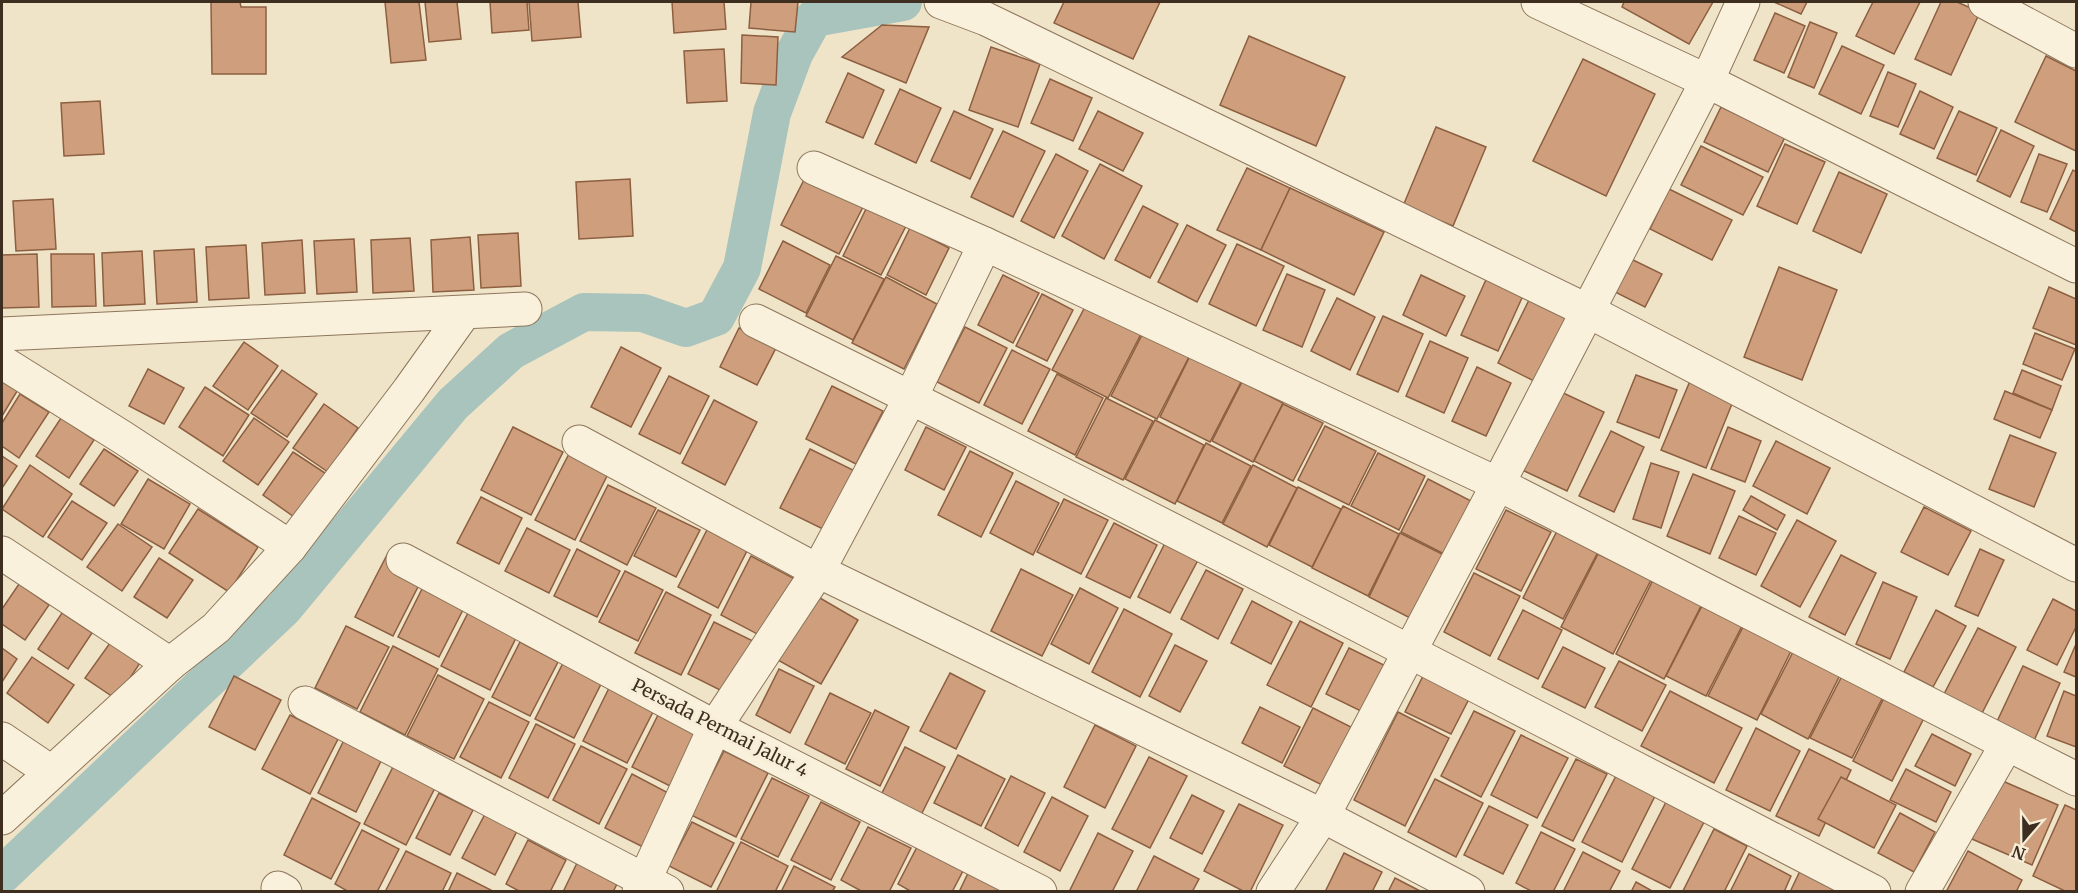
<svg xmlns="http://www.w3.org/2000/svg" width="2078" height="893" viewBox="0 0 2078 893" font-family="Merriweather,serif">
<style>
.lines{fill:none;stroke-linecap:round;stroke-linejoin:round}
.canal{stroke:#a9c4bc;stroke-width:38}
.building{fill:#cf9f7d;stroke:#8d5f41;stroke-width:1.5}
.minor-casing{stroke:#8d765c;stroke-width:35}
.minor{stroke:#faf1dc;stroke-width:33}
.labels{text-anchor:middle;stroke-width:6;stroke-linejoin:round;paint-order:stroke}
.street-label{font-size:18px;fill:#3d2e20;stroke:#f7eed8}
</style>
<rect width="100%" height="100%" fill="#f0e4c8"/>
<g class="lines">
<path class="canal" d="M2 875 284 608 453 404 511 351 584 312 643 313 686 328 716 317 742 268 772 113 794 54 814 18 903 2"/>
</g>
<g class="building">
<path d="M211 2H240L241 7H266V74H212Z"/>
<path d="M385 2H419L426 60 391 63Z"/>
<path d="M425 2H457L461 39 429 42Z"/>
<path d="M490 2H527L529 30 492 33Z"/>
<path d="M529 2H578L581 37 532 41Z"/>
<path d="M672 2H724L726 29 674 33Z"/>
<path d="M751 2H798L795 32 749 28Z"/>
<path d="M1064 2H1160L1133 59 1054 23Z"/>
<path d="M1624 2H1713L1689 44 1622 7Z"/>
<path d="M1774 2H1807L1801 14Z"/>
<path d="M1873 2H1920L1894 54 1856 36Z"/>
<path d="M1941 2H1957L1980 12 1951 75 1915 59Z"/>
<path d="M1775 13 1805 26 1784 73 1754 60Z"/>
<path d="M1810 22 1837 33 1814 88 1788 77Z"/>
<path d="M882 25 929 27 906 83 842 57Z"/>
<path d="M742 35 778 37 776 85 741 83Z"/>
<path d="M1249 36 1345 77 1316 146 1220 105Z"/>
<path d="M1842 46 1884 65 1861 114 1819 94Z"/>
<path d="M991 47 1040 64 1018 127 969 110Z"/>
<path d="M724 49 727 101 687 103 684 51Z"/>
<path d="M2046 56 2076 71V151L2015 122Z"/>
<path d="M1583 59 1655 94 1606 196 1533 161Z"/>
<path d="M1888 72 1916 84 1898 127 1870 116Z"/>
<path d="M848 73 884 90 863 138 826 122Z"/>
<path d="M1050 79 1092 98 1073 141 1031 123Z"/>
<path d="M900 89 941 108 916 163 875 144Z"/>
<path d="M1920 91 1953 107 1934 149 1900 134Z"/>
<path d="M100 101 104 154 64 156 61 103Z"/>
<path d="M1721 107 1785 137 1768 172 1704 142Z"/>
<path d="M954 111 993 129 970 179 931 161Z"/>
<path d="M1098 111 1143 133 1123 171 1079 149Z"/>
<path d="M1959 111 1997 128 1976 175 1937 158Z"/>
<path d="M1436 127 1486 147 1453 226 1403 206Z"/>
<path d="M2001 130 2034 146 2010 197 1977 181Z"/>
<path d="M1003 131 1045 151 1013 217 971 197Z"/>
<path d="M1785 144 1825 162 1797 224 1757 206Z"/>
<path d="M1701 146 1763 177 1743 215 1681 185Z"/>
<path d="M1056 154 1088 171 1054 238 1021 221Z"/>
<path d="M2039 154 2067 164 2047 212 2021 202Z"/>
<path d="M1100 164 1142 186 1104 259 1062 236Z"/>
<path d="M1247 168 1290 188 1261 250 1217 230Z"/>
<path d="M2073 170 2076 172V232L2050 219Z"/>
<path d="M1839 172 1887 194 1861 253 1813 231Z"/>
<path d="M806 176 864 205 839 254 781 225Z"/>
<path d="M630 179 633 236 579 239 576 182Z"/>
<path d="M1290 188 1384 232 1354 295 1261 250Z"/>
<path d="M1669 189 1732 220 1712 260 1650 229Z"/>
<path d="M53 199 56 249 16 251 13 201Z"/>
<path d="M1143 206 1178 224 1150 278 1115 260Z"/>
<path d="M867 207 906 226 881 275 843 256Z"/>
<path d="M1187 225 1226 245 1197 302 1158 282Z"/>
<path d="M910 228 949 248 926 295 887 275Z"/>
<path d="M518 233 521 286 481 288 478 235Z"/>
<path d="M470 237 474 290 433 292 431 240Z"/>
<path d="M410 238 414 291 373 293 371 240Z"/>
<path d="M354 239 357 292 317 294 314 241Z"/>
<path d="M302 240 305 293 265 295 262 243Z"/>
<path d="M783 241 830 265 806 313 759 289Z"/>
<path d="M1237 244 1284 266 1256 326 1209 304Z"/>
<path d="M246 245 249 298 209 300 206 247Z"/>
<path d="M194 249 197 302 157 304 154 251Z"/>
<path d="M142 251 145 304 104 306 102 253Z"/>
<path d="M37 254 39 307 2 308V255Z"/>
<path d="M51 254H94L96 306 52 307Z"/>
<path d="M836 256 884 279 853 340 806 316Z"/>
<path d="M1629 258 1662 274 1645 307 1613 291Z"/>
<path d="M1779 267 1837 290 1802 380 1744 357Z"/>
<path d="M1489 273 1526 289 1498 351 1461 335Z"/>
<path d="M1287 274 1325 290 1302 347 1263 330Z"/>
<path d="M1003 275 1039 293 1013 343 978 325Z"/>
<path d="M1421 275 1465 296 1446 336 1403 315Z"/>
<path d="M886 277 937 304 904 369 852 343Z"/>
<path d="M2049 287 2076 299V345L2033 328Z"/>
<path d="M1042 294 1073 310 1047 361 1016 346Z"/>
<path d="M1337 298 1375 317 1350 370 1311 351Z"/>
<path d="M1529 300 1569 320 1538 383 1498 363Z"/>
<path d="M1087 303 1143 330 1108 398 1052 370Z"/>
<path d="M1383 316 1423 334 1398 392 1357 374Z"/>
<path d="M965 327 1007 348 979 403 937 382Z"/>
<path d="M739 328 777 346 757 385 720 367Z"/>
<path d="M1144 331 1190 355 1157 419 1111 396Z"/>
<path d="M2035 333 2075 349 2062 380 2023 364Z"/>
<path d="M1430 341 1468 358 1444 413 1406 396Z"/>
<path d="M244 342 278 366 248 410 213 386Z"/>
<path d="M621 347 661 368 631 427 591 407Z"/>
<path d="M1012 350 1050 369 1022 424 984 405Z"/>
<path d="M1190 356 1241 382 1210 442 1160 417Z"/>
<path d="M1477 367 1511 383 1486 436 1452 421Z"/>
<path d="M148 369 184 388 164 424 129 406Z"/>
<path d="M282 370 317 394 287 437 251 413Z"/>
<path d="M2022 370 2061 386 2052 410 2013 393Z"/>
<path d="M1057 374 1103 398 1075 455 1028 431Z"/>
<path d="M1636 375 1677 390 1659 438 1617 422Z"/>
<path d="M2 376 19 388 2 416Z"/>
<path d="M669 376 709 396 680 454 639 434Z"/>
<path d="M1690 381 1734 399 1706 468 1661 450Z"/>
<path d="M1242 382 1283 403 1253 462 1212 441Z"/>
<path d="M832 386 883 411 856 464 806 439Z"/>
<path d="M205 387 249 415 223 456 179 427Z"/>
<path d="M1559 391 1604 412 1567 491 1522 470Z"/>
<path d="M2005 391 2052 410 2040 438 1994 419Z"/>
<path d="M20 394 49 412 19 458 2 446V423Z"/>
<path d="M1106 398 1153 421 1123 480 1076 457Z"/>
<path d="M714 400 757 422 725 485 682 463Z"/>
<path d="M324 404 358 428 328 472 293 448Z"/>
<path d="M1283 404 1323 423 1293 481 1254 461Z"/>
<path d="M61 418 94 440 69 478 36 456Z"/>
<path d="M254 418 289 442 258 485 223 461Z"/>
<path d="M1155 420 1204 445 1175 504 1125 479Z"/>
<path d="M1325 426 1376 451 1349 505 1298 480Z"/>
<path d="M513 427 563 452 531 515 481 490Z"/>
<path d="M926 427 966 447 944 490 905 470Z"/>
<path d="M1728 427 1761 441 1745 482 1711 469Z"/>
<path d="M1611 431 1644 447 1614 512 1579 496Z"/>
<path d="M2010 435 2056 453 2034 507 1989 489Z"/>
<path d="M1776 441 1830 468 1807 514 1753 486Z"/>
<path d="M1206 443 1251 466 1222 523 1177 501Z"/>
<path d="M572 448 611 468 575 540 535 520Z"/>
<path d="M104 449 138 471 114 506 80 484Z"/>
<path d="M810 449 857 472 827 531 780 508Z"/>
<path d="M970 451 1013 473 981 537 938 515Z"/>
<path d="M293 452 328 475 297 519 263 495Z"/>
<path d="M1378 453 1425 476 1399 530 1351 506Z"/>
<path d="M2 456 17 466 2 488Z"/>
<path d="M1651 463 1679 472 1661 528 1633 519Z"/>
<path d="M30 465 72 494 43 537 2 509Z"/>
<path d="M1253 465 1297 488 1267 547 1223 524Z"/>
<path d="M1693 474 1735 491 1710 554 1667 536Z"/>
<path d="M148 479 190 504 164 549 121 524Z"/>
<path d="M1428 479 1477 504 1450 557 1401 532Z"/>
<path d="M1016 481 1059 503 1033 555 990 533Z"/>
<path d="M608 485 656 508 627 565 580 541Z"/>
<path d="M1298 487 1341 509 1312 567 1269 545Z"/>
<path d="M1751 496 1785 515 1777 530 1743 510Z"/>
<path d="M481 497 522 518 499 564 457 543Z"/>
<path d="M1064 499 1108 520 1081 574 1037 552Z"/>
<path d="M72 501 107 523 82 560 48 537Z"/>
<path d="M1343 506 1399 534 1368 596 1312 568Z"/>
<path d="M1924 507 1971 531 1948 575 1901 552Z"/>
<path d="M198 509 258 547 229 592 169 553Z"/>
<path d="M658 510 700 530 676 577 634 556Z"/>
<path d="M1506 510 1551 532 1521 591 1476 569Z"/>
<path d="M1739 516 1776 533 1756 575 1719 558Z"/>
<path d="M712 520 752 541 718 608 678 587Z"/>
<path d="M1797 520 1836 541 1800 607 1761 586Z"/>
<path d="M1114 523 1157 545 1130 598 1086 577Z"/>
<path d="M118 524 152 547 122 591 87 567Z"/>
<path d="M527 528 570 550 549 593 505 571Z"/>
<path d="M1557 531 1598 552 1563 619 1523 598Z"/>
<path d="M1400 533 1448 557 1416 621 1369 597Z"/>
<path d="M1165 543 1198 560 1170 613 1138 597Z"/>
<path d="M577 549 620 571 597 617 554 596Z"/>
<path d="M1980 549 2004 560 1978 616 1955 606Z"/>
<path d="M388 553 425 573 393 636 355 617Z"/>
<path d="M1598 554 1651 580 1613 654 1561 627Z"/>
<path d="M1841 555 1876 573 1845 635 1809 617Z"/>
<path d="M751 556 795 579 765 638 721 615Z"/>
<path d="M159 558 193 580 167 618 134 597Z"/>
<path d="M1021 569 1073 595 1042 656 991 631Z"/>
<path d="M1206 570 1243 589 1218 639 1181 619Z"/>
<path d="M625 571 663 590 638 641 599 622Z"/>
<path d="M1474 573 1520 596 1490 656 1444 632Z"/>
<path d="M428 577 469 598 439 657 398 637Z"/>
<path d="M1653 580 1702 604 1664 679 1616 654Z"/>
<path d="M1883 582 1917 597 1890 659 1856 644Z"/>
<path d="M19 584 49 605 25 640 2 624V609Z"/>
<path d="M1080 588 1118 608 1089 664 1051 644Z"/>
<path d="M666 592 711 615 681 675 635 653Z"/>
<path d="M813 594 858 620 821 684 776 659Z"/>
<path d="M2053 599 2076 611V627L2057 665 2027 650Z"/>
<path d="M1252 601 1292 622 1271 664 1231 643Z"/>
<path d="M1703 604 1743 624 1706 696 1666 676Z"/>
<path d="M472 605 520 630 490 690 441 666Z"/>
<path d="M1124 609 1172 634 1140 697 1092 672Z"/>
<path d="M1523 610 1562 630 1538 679 1498 659Z"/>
<path d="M1936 610 1966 626 1933 687 1904 672Z"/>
<path d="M62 613 92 633 68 669 38 649Z"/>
<path d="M1300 621 1343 643 1311 707 1267 685Z"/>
<path d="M714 622 753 641 726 693 688 674Z"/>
<path d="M1744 625 1792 649 1757 720 1708 696Z"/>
<path d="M346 626 389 647 357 709 315 688Z"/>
<path d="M1978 628 2016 647 1980 717 1942 698Z"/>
<path d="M520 642 558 662 530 716 492 697Z"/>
<path d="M110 643 140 663 116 699 85 678Z"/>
<path d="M2076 644V677L2064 672Z"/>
<path d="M1175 645 1207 661 1180 712 1149 696Z"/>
<path d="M393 646 438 669 405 735 360 712Z"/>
<path d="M1563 647 1605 668 1585 708 1542 687Z"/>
<path d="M2 648 17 659 2 682Z"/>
<path d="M1349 648 1392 669 1369 715 1326 694Z"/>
<path d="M1794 650 1841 673 1808 739 1761 714Z"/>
<path d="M32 657 74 685 48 723 7 693Z"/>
<path d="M1619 661 1666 685 1642 731 1595 707Z"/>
<path d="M563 663 602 682 574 738 535 719Z"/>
<path d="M2023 666 2060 683 2032 745 1994 728Z"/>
<path d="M779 669 814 686 790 733 756 715Z"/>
<path d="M1425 672 1471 695 1451 734 1405 712Z"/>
<path d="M950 673 985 691 956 749 920 731Z"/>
<path d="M1843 674 1884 695 1852 758 1810 738Z"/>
<path d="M438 675 484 699 454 759 407 736Z"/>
<path d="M234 676 281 700 255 750 209 727Z"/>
<path d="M611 684 656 706 627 763 583 741Z"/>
<path d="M1670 691 1742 728 1714 783 1641 746Z"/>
<path d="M2064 691 2076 696V747L2047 736Z"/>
<path d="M830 693 871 713 845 764 805 744Z"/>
<path d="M1884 698 1924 718 1892 781 1853 761Z"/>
<path d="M489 702 529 722 501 778 460 757Z"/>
<path d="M1260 707 1300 727 1282 763 1242 743Z"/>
<path d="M1313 708 1357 730 1328 788 1284 766Z"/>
<path d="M661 709 703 730 674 788 632 767Z"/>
<path d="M875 710 909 727 880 786 846 769Z"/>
<path d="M1474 711 1515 731 1481 797 1441 776Z"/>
<path d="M1398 712 1449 738 1405 826 1354 800Z"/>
<path d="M290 715 338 739 310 794 262 769Z"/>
<path d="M536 724 575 744 548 798 509 778Z"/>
<path d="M1095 725 1136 746 1105 808 1064 787Z"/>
<path d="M1756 728 1800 751 1770 811 1726 790Z"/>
<path d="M1932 734 1971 754 1955 786 1915 766Z"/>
<path d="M1521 735 1568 758 1537 818 1491 795Z"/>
<path d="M346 736 384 755 356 812 318 793Z"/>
<path d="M581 746 627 769 599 824 553 800Z"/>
<path d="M905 747 945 767 920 817 880 797Z"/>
<path d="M1809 749 1851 770 1819 836 1776 816Z"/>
<path d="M724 751 768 773 736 837 691 815Z"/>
<path d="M958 755 1005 779 981 826 934 803Z"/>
<path d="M1149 757 1187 776 1150 848 1112 829Z"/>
<path d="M1576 759 1607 774 1573 841 1542 826Z"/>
<path d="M396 761 438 782 406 845 364 824Z"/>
<path d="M1906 769 1951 792 1936 822 1890 800Z"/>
<path d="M1618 772 1657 792 1622 862 1582 842Z"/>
<path d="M632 774 674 796 647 849 605 828Z"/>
<path d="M1011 776 1045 793 1018 846 985 828Z"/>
<path d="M1841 777 1896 805 1874 848 1818 819Z"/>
<path d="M772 778 809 796 778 857 741 839Z"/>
<path d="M1435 779 1483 803 1456 857 1408 832Z"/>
<path d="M1998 779 2058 805 2032 865 1972 839Z"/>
<path d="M439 793 473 810 450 855 416 838Z"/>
<path d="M1192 795 1224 811 1202 854 1170 838Z"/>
<path d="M1052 797 1088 816 1060 871 1024 852Z"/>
<path d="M312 798 360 823 331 879 284 855Z"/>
<path d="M821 802 860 822 831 880 791 860Z"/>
<path d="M1666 802 1704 822 1670 888 1632 869Z"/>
<path d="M1239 804 1283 825 1250 892H1245L1204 871Z"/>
<path d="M2065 805 2076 810V892H2067L2033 876Z"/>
<path d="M1489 806 1528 825 1503 874 1464 855Z"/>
<path d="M1900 813 1935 832 1914 872 1878 853Z"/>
<path d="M485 814 517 831 495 875 462 858Z"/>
<path d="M692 822 734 843 711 887 669 866Z"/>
<path d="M868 827 911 848 889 892H863L841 880Z"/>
<path d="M1714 829 1747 846 1724 892H1685L1683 891Z"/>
<path d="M362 830 399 849 377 892H349L335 884Z"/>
<path d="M1541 832 1575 849 1553 892H1533L1516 883Z"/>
<path d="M1098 833 1133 851 1112 892H1069Z"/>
<path d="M528 840 566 860 550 892H521L506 884Z"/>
<path d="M741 842 788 866 775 892H716Z"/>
<path d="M918 845 964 869 952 892H912L898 884Z"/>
<path d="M406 851 451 873 442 892H385Z"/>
<path d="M1968 851 2022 880 2016 892H1946Z"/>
<path d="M1583 852 1620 871 1609 892H1563Z"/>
<path d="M1344 853 1382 872 1372 892H1325Z"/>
<path d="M1749 854 1791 876 1784 892H1730Z"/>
<path d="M1154 856 1199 879 1192 892H1136Z"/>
<path d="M579 859 619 880 613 892H563Z"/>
<path d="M794 866 835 887 832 892H781Z"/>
<path d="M970 869 1009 892H959Z"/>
<path d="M1800 871 1841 892H1790Z"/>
<path d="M457 873 491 890 490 892H448Z"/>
<path d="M1395 878 1422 892H1388Z"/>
<path d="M1636 882 1654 892H1631Z"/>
</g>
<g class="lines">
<defs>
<g id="minor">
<path d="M941 2 986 19 1588 311 2076 565"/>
<path d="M1538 2 1707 81 2076 266"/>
<path d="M1985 2 2076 51"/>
<path d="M814 168 985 244 1498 484 2076 779"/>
<path d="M756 321C1131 506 1502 699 1874 892"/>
<path d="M2 334 525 309"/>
<path d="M2 362 122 437 290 547"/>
<path d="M579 442 818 571 1323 816 1468 892"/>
<path d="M2 553 170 664"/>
<path d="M403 560 715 727 1040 892"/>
<path d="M305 703 667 892"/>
<path d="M2 739 51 772"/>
<path d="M2 818 170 664 216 628 290 547 409 390 464 313"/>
<path d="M278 888 285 892"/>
<path d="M639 892 715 727 818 571 911 397 985 244"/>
<path d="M1273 892 1323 816 1498 484 1707 81 1743 2"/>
<path d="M1922 892 2007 744"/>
</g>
</defs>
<use href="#minor" class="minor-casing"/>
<use href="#minor" class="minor"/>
</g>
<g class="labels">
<g class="street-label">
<text transform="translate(720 728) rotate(27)" y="6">Persada Permai Jalur 4</text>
</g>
</g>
<rect width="2078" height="893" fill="none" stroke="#3d2e20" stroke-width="6"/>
<g transform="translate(2024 839) rotate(200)" stroke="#f7eed8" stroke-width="4.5" paint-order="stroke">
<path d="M0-4.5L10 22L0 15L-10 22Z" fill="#3d2e20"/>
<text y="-9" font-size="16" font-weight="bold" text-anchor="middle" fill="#3d2e20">N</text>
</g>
</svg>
